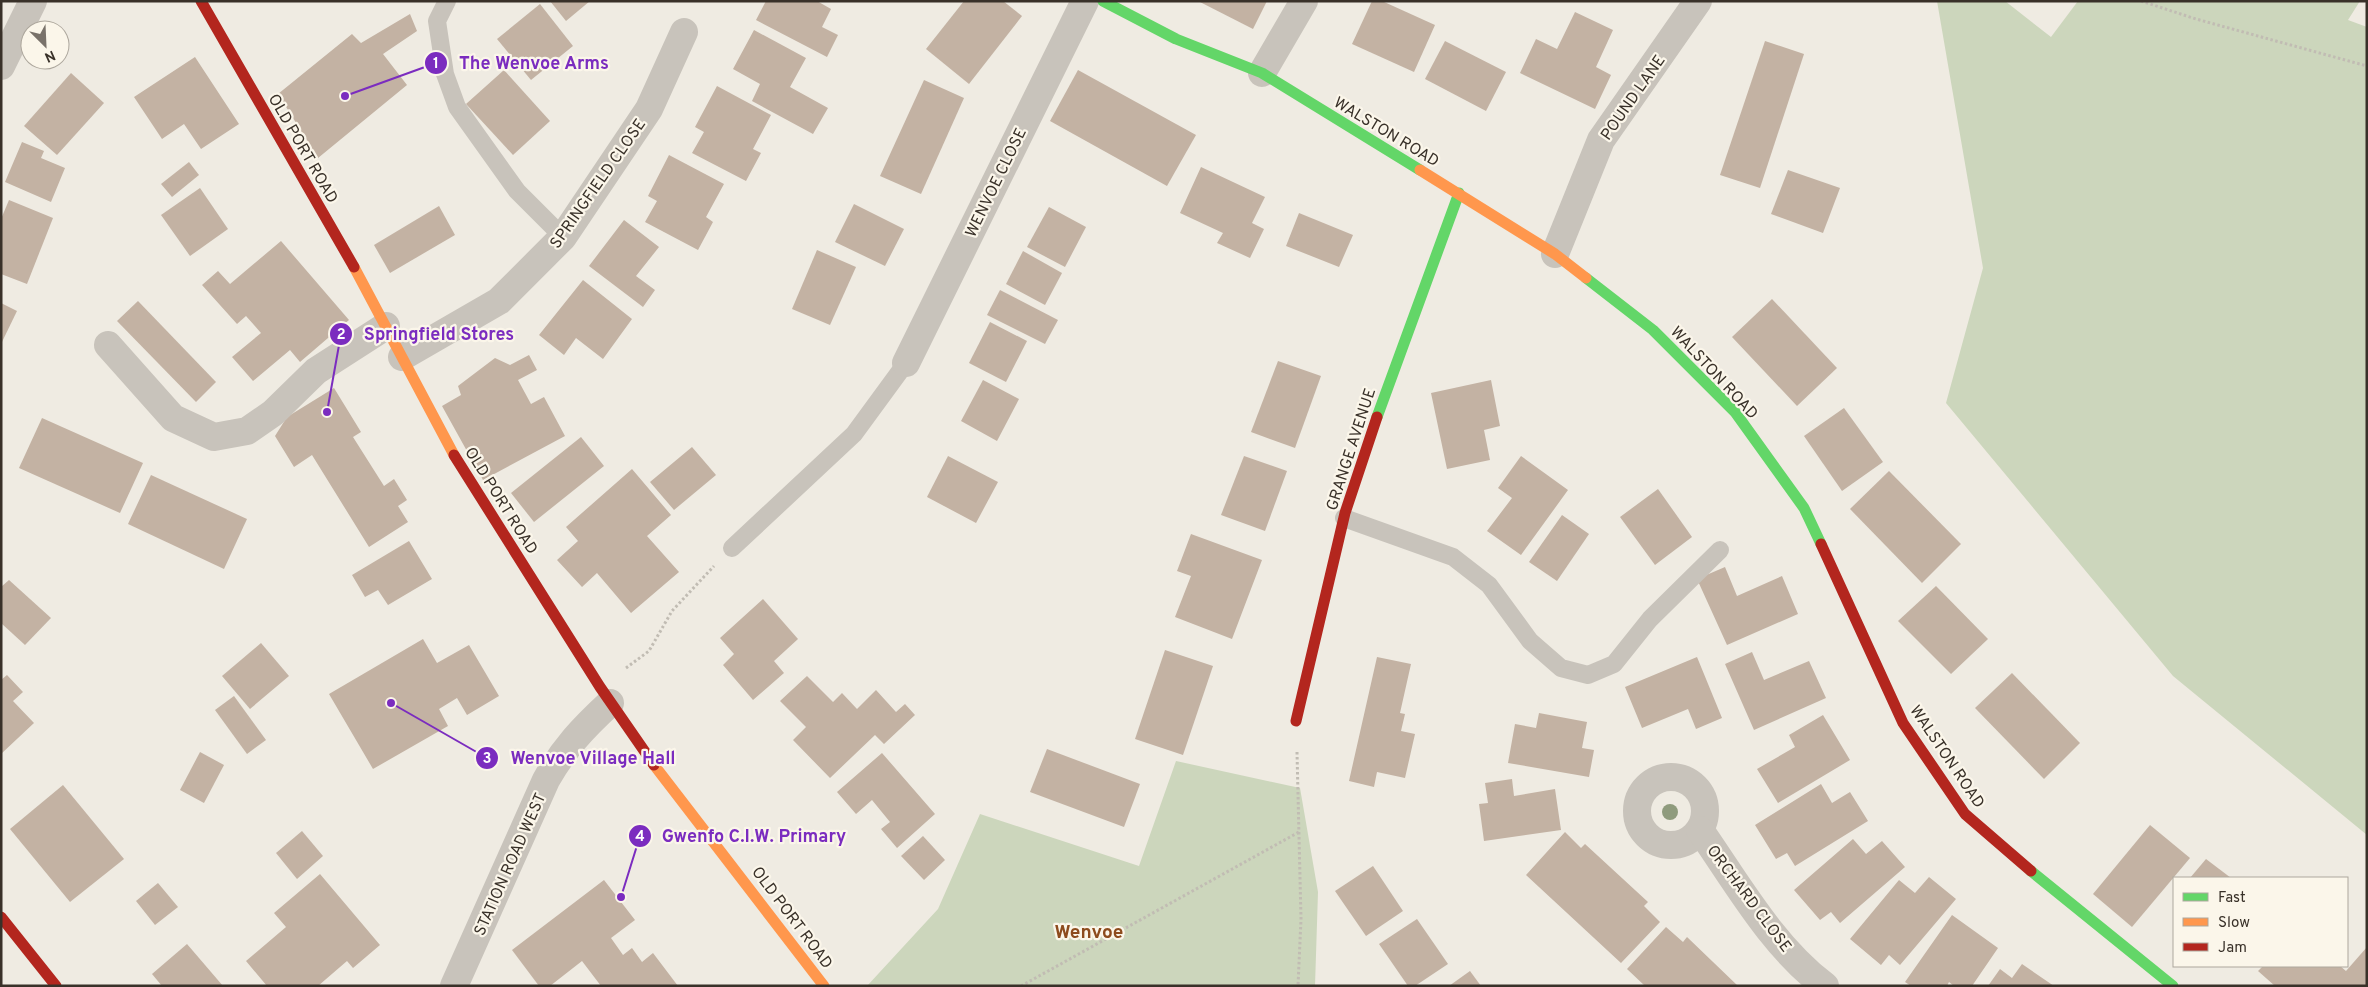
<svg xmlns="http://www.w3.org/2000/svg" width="2368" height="987" viewBox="0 0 2368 987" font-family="Overpass,sans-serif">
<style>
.green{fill:#ccd6bc}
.building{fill:#c3b2a3}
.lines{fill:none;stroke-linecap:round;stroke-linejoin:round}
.path{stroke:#c1bcb3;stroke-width:3;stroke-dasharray:2.5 2.5;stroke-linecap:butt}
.lane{stroke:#c8c3bb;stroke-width:18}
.street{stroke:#c8c3bb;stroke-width:28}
.fast{stroke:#63d668;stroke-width:11}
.slow{stroke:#ff974d;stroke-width:11}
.jam{stroke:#b3261e;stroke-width:11}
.tree{fill:#8f9b7d}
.labels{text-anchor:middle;stroke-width:4.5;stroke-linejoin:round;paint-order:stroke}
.street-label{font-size:16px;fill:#393129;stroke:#fbf6ea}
.quarter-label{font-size:19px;font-weight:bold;fill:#8d4b1d;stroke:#fbf6ea}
.leader{fill:none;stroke:#7b2cbf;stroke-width:2}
.callout-dot{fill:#7b2cbf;stroke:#fbf6ea;stroke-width:2}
.mark-label{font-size:15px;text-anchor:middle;font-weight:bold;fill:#fff}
.callout-label{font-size:18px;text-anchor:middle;font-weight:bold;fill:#7b2cbf;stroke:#fbf6ea;stroke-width:4.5;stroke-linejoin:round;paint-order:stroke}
</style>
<rect width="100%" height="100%" fill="#efebe2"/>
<g class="green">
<path d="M1937 1H2005L2051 37 2078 1H2360L2348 20 2367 27V835L2173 676 1946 403 1983 268Z"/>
<path d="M1176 761 1300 788 1318 892 1315 986H867L938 909 980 814 1139 866Z"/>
</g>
<g class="building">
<path d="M550 1H590L566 21Z"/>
<path d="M766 1H817L831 9 822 27 838 35 827 57 756 20Z"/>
<path d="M964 1H1003L1022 16 969 84 926 49Z"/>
<path d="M1198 1H1267L1253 29Z"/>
<path d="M1372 1H1382L1435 25 1414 72 1352 44Z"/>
<path d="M540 4 573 46 531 80 497 39Z"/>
<path d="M1575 12 1613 30 1596 67 1611 75 1595 109 1520 73 1536 39 1557 49Z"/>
<path d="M410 14 417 31 383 54 407 85 318 158 278 94 352 34 361 43Z"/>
<path d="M754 30 806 58 790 87 828 108 813 134 752 101 760 84 733 69Z"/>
<path d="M1445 41 1506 72 1486 111 1425 79Z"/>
<path d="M1765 41 1804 54 1760 188 1720 175Z"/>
<path d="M195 57 239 124 201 149 184 124 162 139 134 97Z"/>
<path d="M504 70 550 121 513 155 466 104Z"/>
<path d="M1078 70 1196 135 1167 186 1050 121Z"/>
<path d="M71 73 104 103 57 155 24 126Z"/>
<path d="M924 80 964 98 921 194 880 176Z"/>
<path d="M717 86 771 115 753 149 761 153 746 181 692 153 704 132 695 127Z"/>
<path d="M22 142 44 151 41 158 65 168 51 202 5 182Z"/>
<path d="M669 155 724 184 706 217 713 222 698 250 645 222 657 201 648 196Z"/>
<path d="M189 162 199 175 172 197 161 184Z"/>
<path d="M1201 167 1265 197 1252 223 1264 229 1250 258 1217 243 1223 233 1180 213Z"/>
<path d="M1788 170 1840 188 1823 233 1771 214Z"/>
<path d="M200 188 228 229 190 256 161 215Z"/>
<path d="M9 200 53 218 27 284 1 274V219Z"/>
<path d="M854 204 904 229 885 266 835 242Z"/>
<path d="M439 206 455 235 390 273 374 245Z"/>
<path d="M1049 207 1086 227 1065 267 1027 247Z"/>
<path d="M1299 213 1353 235 1339 267 1286 246Z"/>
<path d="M624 220 659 247 636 276 655 290 643 307 589 266Z"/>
<path d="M281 241 349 320 300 362 290 350 253 381 232 357 261 333 246 316 237 324 202 285 218 271 230 284Z"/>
<path d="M817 250 856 267 830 325 792 309Z"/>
<path d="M1023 251 1062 273 1045 305 1006 284Z"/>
<path d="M583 280 632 319 603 359 576 338 564 355 539 335Z"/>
<path d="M1000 290 1058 320 1045 344 987 315Z"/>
<path d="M1772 299 1837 368 1797 406 1732 337Z"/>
<path d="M138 301 216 382 196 402 117 321Z"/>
<path d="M1 303 17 311 1 344Z"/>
<path d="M990 322 1027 341 1006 382 969 363Z"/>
<path d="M529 355 537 370 518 380 531 404 544 397 565 436 483 480 442 406 461 395 458 386 495 358 510 365Z"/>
<path d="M1278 361 1321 376 1295 448 1251 432Z"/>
<path d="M983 380 1019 399 997 441 961 421Z"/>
<path d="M1491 380 1500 426 1484 430 1490 460 1447 469 1431 393Z"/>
<path d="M334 388 361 432 353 437 384 486 394 479 407 500 398 506 408 522 369 547 312 455 294 467 275 436 287 417Z"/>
<path d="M1844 408 1883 462 1842 491 1804 436Z"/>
<path d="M42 418 143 463 120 513 19 468Z"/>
<path d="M581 437 604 466 534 522 511 493Z"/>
<path d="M692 447 716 475 674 510 650 482Z"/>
<path d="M948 456 998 482 976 523 927 497Z"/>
<path d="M1244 456 1287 471 1265 531 1221 515Z"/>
<path d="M1521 456 1568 490 1521 555 1487 531 1512 498 1498 488Z"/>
<path d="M632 469 671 515 647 536 679 572 631 613 597 573 582 587 557 560 578 541 566 527Z"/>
<path d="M1889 471 1961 544 1922 583 1850 509Z"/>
<path d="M151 475 247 519 224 569 128 524Z"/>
<path d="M1658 489 1692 537 1655 565 1620 517Z"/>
<path d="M1562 515 1589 534 1557 581 1529 562Z"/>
<path d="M1191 534 1262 560 1232 639 1175 617 1191 576 1177 571Z"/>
<path d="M409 541 432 579 388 605 378 590 365 597 352 575Z"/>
<path d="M1725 567 1737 596 1782 576 1798 614 1727 645 1697 579Z"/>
<path d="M9 580 51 618 25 645 1 623V587Z"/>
<path d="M1936 586 1988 639 1951 674 1898 621Z"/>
<path d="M763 599 798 639 774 661 784 673 753 700 723 665 734 654 720 638Z"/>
<path d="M423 639 437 663 469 645 499 696 467 715 457 698 439 709 448 726 373 769 329 694Z"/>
<path d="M261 643 289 676 250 709 222 676Z"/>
<path d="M1165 650 1213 666 1183 755 1135 739Z"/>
<path d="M1752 652 1764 680 1809 661 1826 698 1754 730 1725 664Z"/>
<path d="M1377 657 1411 664 1400 713 1405 714 1401 731 1415 734 1405 778 1377 772 1374 787 1349 781Z"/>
<path d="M1697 657 1722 718 1696 729 1688 709 1642 728 1625 687Z"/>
<path d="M2012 673 2080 743 2044 779 1975 708Z"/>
<path d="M7 675 23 692 13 701 34 723 1 754V680Z"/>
<path d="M807 676 833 702 842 693 857 709 876 690 896 712 905 704 915 715 884 744 875 735 830 778 793 740 806 727 780 701Z"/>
<path d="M234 696 266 740 247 754 215 710Z"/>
<path d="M1539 713 1587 722 1582 748 1594 750 1589 777 1508 763 1515 724 1536 728Z"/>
<path d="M1823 715 1850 760 1778 803 1757 769 1795 747 1789 735Z"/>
<path d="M1047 749 1140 784 1124 827 1030 792Z"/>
<path d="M200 752 224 765 204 803 180 790Z"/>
<path d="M882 753 935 814 897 848 881 829 890 822 872 800 856 814 837 792Z"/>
<path d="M1512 779 1514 796 1555 789 1561 830 1484 841 1479 804 1488 803 1485 783Z"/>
<path d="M1821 784 1832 803 1850 792 1868 821 1795 866 1787 853 1776 859 1755 825Z"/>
<path d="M63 785 124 859 70 902 10 829Z"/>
<path d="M2150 825 2190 858 2132 927 2093 894Z"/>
<path d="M302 831 323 856 297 879 276 853Z"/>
<path d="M1565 832 1581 848 1585 844 1648 902 1644 906 1660 922 1621 963 1526 875Z"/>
<path d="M923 836 945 860 924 880 901 856Z"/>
<path d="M1853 839 1866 854 1882 841 1905 867 1840 923 1831 912 1820 920 1794 890Z"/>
<path d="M2206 859 2231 878H2190Z"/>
<path d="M1373 866 1403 911 1366 936 1335 891Z"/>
<path d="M320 874 380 945 353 968 347 961 318 986H267L246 961 286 927 274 913Z"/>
<path d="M1929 877 1956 899 1900 965 1889 955 1881 965 1850 939 1899 880 1915 893Z"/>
<path d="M604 880 635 920 611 938 623 955 632 948 642 962 653 953 678 986H601L582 961 550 986H539L512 950Z"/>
<path d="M158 883 178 907 155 925 136 901Z"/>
<path d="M1952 915 1998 948 1972 986H1954L1949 982 1947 986H1911L1905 982Z"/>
<path d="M1417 919 1448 964 1415 986H1408L1379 944Z"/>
<path d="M1666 927 1683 942 1687 937 1738 986H1645L1627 969Z"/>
<path d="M187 944 223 986H162L152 974Z"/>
<path d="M2367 947V986H2275L2258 971 2263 966H2340L2346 971Z"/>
<path d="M2022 964 2054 986H1988L2000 969 2012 978Z"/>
<path d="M1470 971 1481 986H1449Z"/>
</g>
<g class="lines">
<g class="path">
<path d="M2141 1 2196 19 2367 66"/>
<path d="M626 668 649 651 672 611 714 566"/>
<path d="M1297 752 1301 919 1298 986"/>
<path d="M1021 986 1299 832"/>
</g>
<g class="lane">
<path d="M447 1 437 21 445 74 457 107 517 191 563 237"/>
<path d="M1344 518 1453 557 1489 585 1530 641 1561 668 1588 675 1614 664 1650 619 1720 550"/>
<path d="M732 548 854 434 906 363"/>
</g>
<g class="street">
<path d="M1 66 33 1"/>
<path d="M1262 73 1304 1"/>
<path d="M1555 254 1601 140 1698 1"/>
<path d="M108 345 173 418 214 437 247 431 273 413 316 371 386 326"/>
<path d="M402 357 499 301 563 237 649 109 684 32"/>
<path d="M906 363 1085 1"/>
<circle cx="1671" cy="811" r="34"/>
<path d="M1700 830C1737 883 1772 946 1825 986"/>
<path d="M454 986 546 780C564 748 583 728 610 703"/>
</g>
<g class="fast">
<path d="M1103 1 1176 39 1262 73 1420 170"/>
<path d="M1586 278 1653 330 1735 412 1804 508 1821 544"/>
<path d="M1377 417 1459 193"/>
<path d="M2031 871 2173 986"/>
</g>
<g class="slow">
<path d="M1420 170 1555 254 1586 278"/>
<path d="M354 267 454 455"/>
<path d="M654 765 824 986"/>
</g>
<g class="jam">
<path d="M201 1 354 267"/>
<path d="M454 455 600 687 654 765"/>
<path d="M1821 544 1903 723 1965 814 2031 871"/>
<path d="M1296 721 1345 513 1377 417"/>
<path d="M1 917 56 986"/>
</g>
</g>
<circle class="tree" cx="1670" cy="812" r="8"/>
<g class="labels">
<g class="street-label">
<text transform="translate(1632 97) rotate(-55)" y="6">POUND LANE</text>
<text transform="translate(1387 131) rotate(31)" y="6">WALSTON ROAD</text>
<text transform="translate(304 148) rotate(60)" y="6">OLD PORT ROAD</text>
<text transform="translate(995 182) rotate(-64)" y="6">WENVOE CLOSE</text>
<text transform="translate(597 183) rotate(-55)" y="6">SPRINGFIELD CLOSE</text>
<text transform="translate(1715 372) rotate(47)" y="6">WALSTON ROAD</text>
<text transform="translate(1350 449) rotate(-72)" y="6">GRANGE AVENUE</text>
<text transform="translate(502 500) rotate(58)" y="6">OLD PORT ROAD</text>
<text transform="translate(1948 756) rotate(56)" y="6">WALSTON ROAD</text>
<text transform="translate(509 864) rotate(-66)" y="6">STATION ROAD WEST</text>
<text transform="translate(1750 898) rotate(53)" y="6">ORCHARD CLOSE</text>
<text transform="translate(793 917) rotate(53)" y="6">OLD PORT ROAD</text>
</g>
<g class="quarter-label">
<text x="1089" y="938">Wenvoe</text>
</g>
</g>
<path class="leader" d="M345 96L436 63M327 412L341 334M391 703L487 758M621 897L640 836"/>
<g class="callout-dot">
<circle cx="345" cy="96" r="5"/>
<circle cx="327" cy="412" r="5"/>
<circle cx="391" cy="703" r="5"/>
<circle cx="621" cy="897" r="5"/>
<circle cx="436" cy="63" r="12"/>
<circle cx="341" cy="334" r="12"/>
<circle cx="487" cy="758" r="12"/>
<circle cx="640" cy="836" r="12"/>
</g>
<g class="mark-label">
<text x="436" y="68">1</text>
<text x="341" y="339">2</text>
<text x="487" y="763">3</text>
<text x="640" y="841">4</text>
</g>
<g class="callout-label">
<text x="534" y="69">The Wenvoe Arms</text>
<text x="439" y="340">Springfield Stores</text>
<text x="593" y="764">Wenvoe Village Hall</text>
<text x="754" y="842">Gwenfo C.I.W. Primary</text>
</g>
<rect width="2368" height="987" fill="none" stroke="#393129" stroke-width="5"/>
<rect x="2173" y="877" width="175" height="90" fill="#fbf6ea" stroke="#ada79d"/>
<rect x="2183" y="893" width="25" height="8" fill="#63d668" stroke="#ada79d"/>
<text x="2218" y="902" font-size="15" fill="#393129">Fast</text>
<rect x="2183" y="918" width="25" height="8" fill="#ff974d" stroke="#ada79d"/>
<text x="2218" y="927" font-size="15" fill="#393129">Slow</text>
<rect x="2183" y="943" width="25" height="8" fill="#b3261e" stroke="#ada79d"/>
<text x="2218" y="952" font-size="15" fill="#393129">Jam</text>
<g transform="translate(45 45) rotate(156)"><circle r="24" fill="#fbf6ea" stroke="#ada79d"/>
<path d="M0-4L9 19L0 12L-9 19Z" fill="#79726a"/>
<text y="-8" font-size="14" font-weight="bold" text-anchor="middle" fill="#393129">N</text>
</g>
</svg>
